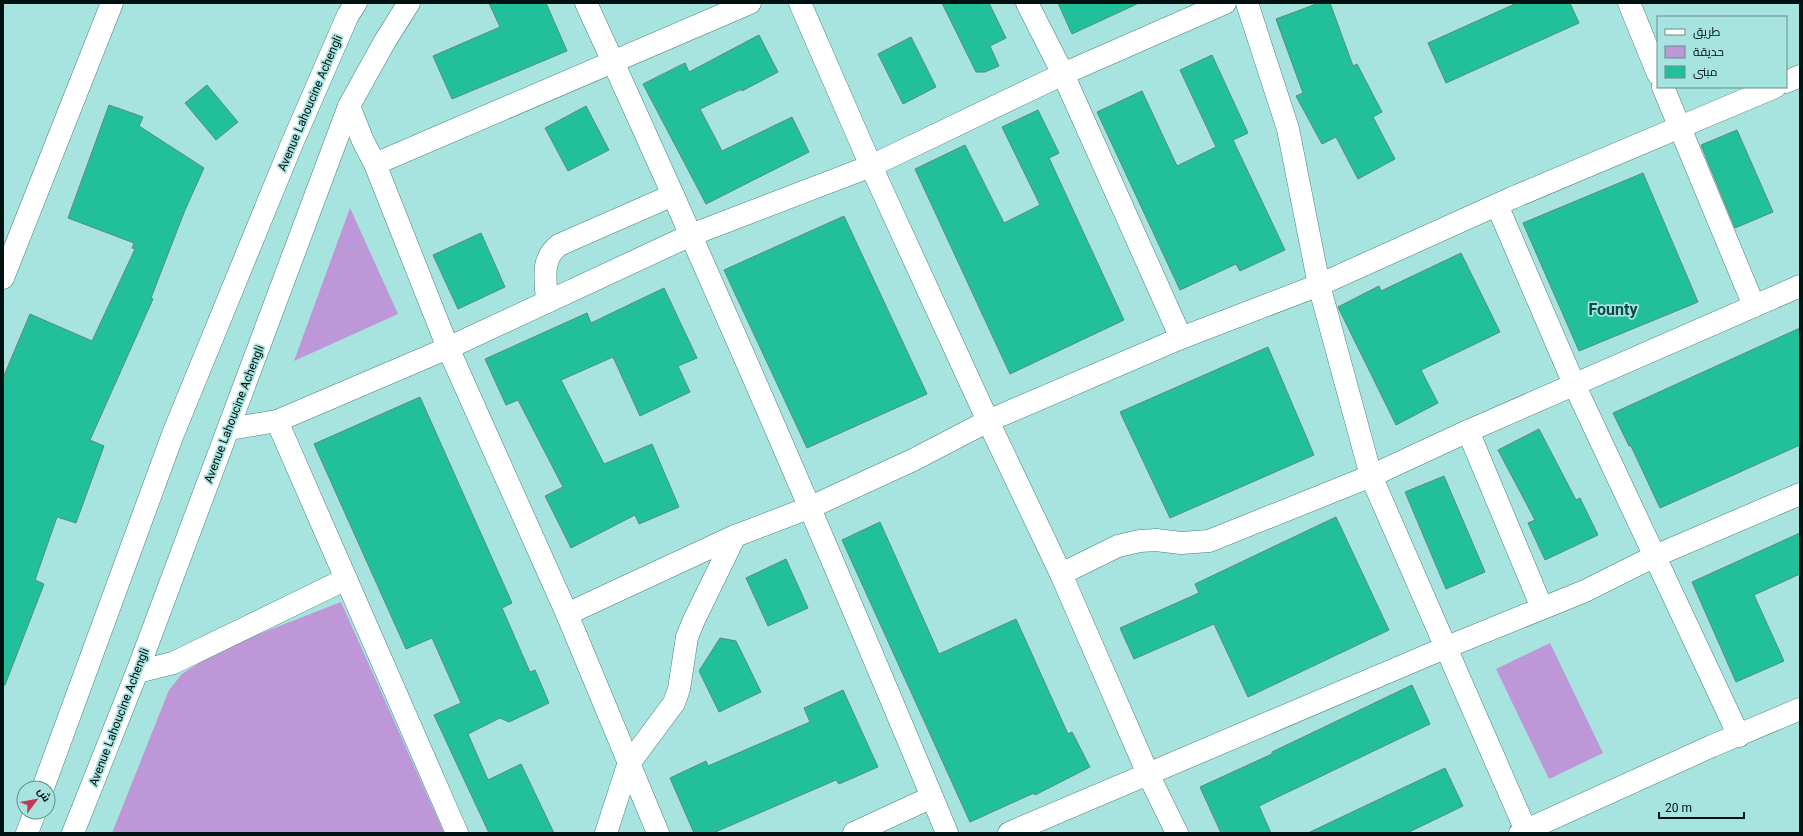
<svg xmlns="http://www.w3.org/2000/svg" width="1803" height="836" viewBox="0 0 1803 836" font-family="Roboto,Cairo,sans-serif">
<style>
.green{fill:#bd97d7}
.building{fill:#22c09a;stroke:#598c7b}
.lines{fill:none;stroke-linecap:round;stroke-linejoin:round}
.street-casing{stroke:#47817e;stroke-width:23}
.secondary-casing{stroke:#47817e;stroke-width:23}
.street{stroke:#fff;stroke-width:22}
.secondary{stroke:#fff;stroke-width:22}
.labels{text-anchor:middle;stroke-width:3.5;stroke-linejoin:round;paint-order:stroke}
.street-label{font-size:12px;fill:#011;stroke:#a7e3df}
.district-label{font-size:16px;font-weight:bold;fill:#064a47;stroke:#a7e3df}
</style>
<rect width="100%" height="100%" fill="#a7e3df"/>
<g class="green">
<path d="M350 208 398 314 294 361Z"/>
<path d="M341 602 444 833H112L169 690 182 674 221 649Z"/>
<path d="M1550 643 1603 753 1549 779 1496 669Z"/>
</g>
<g class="building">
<path d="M489 3H546L567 51 452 99 433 56 500 27Z"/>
<path d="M942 3H989L1006 38 990 46 999 66 985 72H976Z"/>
<path d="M1058 3H1139L1072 34Z"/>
<path d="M1319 3H1330L1353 66 1357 64 1382 112 1373 117 1395 159 1358 179 1336 137 1322 144 1296 96 1303 93 1276 19Z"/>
<path d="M1517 3H1570L1579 23 1446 83 1428 43Z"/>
<path d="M759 35 778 72 742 91V89L700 109 722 151 792 117 809 152 706 204 643 84 685 63 689 72Z"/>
<path d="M911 37 936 87 903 104 878 54Z"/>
<path d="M1212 55 1248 133 1233 140 1285 250 1240 271 1236 264 1180 290 1097 112 1142 91 1177 166 1216 147 1180 70Z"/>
<path d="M207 85 238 122 216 140 185 103Z"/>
<path d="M109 105 143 117 139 126 204 168 185 210 151 298 153 299 90 440 104 446 76 523 57 517 35 580 44 584 5 685H3V378L30 314 92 341 135 249 132 248 134 243 68 218Z"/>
<path d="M586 106 609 150 568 171 545 128Z"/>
<path d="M1038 110 1059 153 1049 158 1124 320 1010 374 915 169 965 145 1004 223 1040 205 1002 127Z"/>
<path d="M1737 130 1773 212 1735 228 1701 145Z"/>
<path d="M1643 173 1698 302 1579 351 1523 223Z"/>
<path d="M844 216 927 394 807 448 724 270Z"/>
<path d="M481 233 505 287 458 309 433 255Z"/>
<path d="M1461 253 1500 332 1421 370 1438 403 1396 425 1338 307 1379 286 1381 291Z"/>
<path d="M664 288 697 358 678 366 690 392 640 416 613 357 561 380 604 464 652 444 679 507 639 524 635 515 571 548 545 496 563 487 518 400 506 405 485 359 587 313 591 323Z"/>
<path d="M1800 328V445L1660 508 1631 446H1629L1613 413Z"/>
<path d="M1268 347 1314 455 1170 518 1120 412Z"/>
<path d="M420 397 512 603 502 608 530 672 535 670 549 703 509 722 500 718 468 734 488 780 521 764 554 833H489L434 715 461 703 432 638 406 649 314 444Z"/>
<path d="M1539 429 1576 500 1580 498 1598 535 1545 560 1528 523 1535 520 1498 450Z"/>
<path d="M1444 476 1485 572 1446 589 1405 492Z"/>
<path d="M1336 517 1389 630 1248 697 1214 624 1134 659 1120 628 1199 593 1195 584Z"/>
<path d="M880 522 939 654 1016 619 1068 734 1072 732 1090 767 1035 795 1034 793 970 822 842 540Z"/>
<path d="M1800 533V574L1754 595 1784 661 1736 682 1692 582Z"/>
<path d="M786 559 808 608 768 626 746 578Z"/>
<path d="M720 638 736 641 761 692 719 712 699 671Z"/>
<path d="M1412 685 1430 724 1259 806 1271 833H1221L1200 787 1272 754V752Z"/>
<path d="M843 690 878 767 839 784 836 780 713 833H694L670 778 706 761 708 766 810 722 804 708Z"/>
<path d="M1445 768 1463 806 1407 833H1308Z"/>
</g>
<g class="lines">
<defs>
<g id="street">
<path d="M586 3C712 277 831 554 947 833"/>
<path d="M800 3 871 166 988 421 1061 574 1148 774 1177 833"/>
<path d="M1027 3 1063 74 1181 338"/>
<path d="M1247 3 1288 129 1319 285 1371 476 1527 833"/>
<path d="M1629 3 1658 74"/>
<path d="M1786 82 1800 76"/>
<path d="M1663 87 1754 306"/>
<path d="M349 106 363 141 375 164 448 348 567 614 658 833"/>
<path d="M375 164 750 3"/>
<path d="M1497 205 1574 384 1739 736"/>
<path d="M3 278 112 3"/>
<path d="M547 302C546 281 540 259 559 245L673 195"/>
<path d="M277 421 457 833"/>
<path d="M229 429 277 421 448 348 691 235 871 166 1063 74 1225 3"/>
<path d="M1468 431 1542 608"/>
<path d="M1061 574 1118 546 1140 541 1156 540 1181 543 1209 541 1371 476 1468 431 1800 286"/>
<path d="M567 614 735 536 811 507 913 460 988 421 1181 338 1319 285 1512 198 1775 87"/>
<path d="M137 672 173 663 346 579"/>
<path d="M606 833 628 765 674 703 679 689 687 637 694 620 735 536"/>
<path d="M854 833 932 797"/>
<path d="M1009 833 1447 647 1585 591 1655 556 1800 494"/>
<path d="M1520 833 1712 746 1800 709"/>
</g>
<g id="secondary">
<path d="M43 788 173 434 291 146 348 15 356 3"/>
<path d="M27 833 35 812"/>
<path d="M73 833 137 672 349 106 385 41 409 3"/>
</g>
</defs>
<use href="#street" class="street-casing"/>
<use href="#secondary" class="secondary-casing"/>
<use href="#street" class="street"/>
<use href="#secondary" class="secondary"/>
</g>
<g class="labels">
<g class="street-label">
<text transform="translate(310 103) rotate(-67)" y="4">Avenue Lahoucine Achengli</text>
<text transform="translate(234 414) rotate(-69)" y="4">Avenue Lahoucine Achengli</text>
<text transform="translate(119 717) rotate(-69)" y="4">Avenue Lahoucine Achengli</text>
</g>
<g class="district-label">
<text x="1613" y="315">Founty</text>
</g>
</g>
<rect width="1803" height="836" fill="none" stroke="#001111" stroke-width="8"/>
<rect x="1657" y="16" width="130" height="72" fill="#a7e3df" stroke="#648f8d"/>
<rect x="1665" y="29" width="20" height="6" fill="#ffffff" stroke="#648f8d"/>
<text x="1693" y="36" font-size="12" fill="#001111">طريق</text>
<rect x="1665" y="46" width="20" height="12" fill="#bd97d7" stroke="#648f8d"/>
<text x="1693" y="56" font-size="12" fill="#001111">حديقة</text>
<rect x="1665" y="66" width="20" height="12" fill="#22c09a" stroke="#648f8d"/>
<text x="1693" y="76" font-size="12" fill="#001111">مبنى</text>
<g transform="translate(36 800) rotate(58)"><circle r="19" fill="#a7e3df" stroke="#648f8d"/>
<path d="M0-3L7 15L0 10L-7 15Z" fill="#c63659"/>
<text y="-6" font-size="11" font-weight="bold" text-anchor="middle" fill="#001111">ش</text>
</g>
<path d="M1659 812v6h85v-6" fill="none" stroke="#001111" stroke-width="2"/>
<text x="1665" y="812" font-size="12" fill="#001111" stroke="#a7e3df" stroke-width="3" paint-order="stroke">20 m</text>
</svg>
